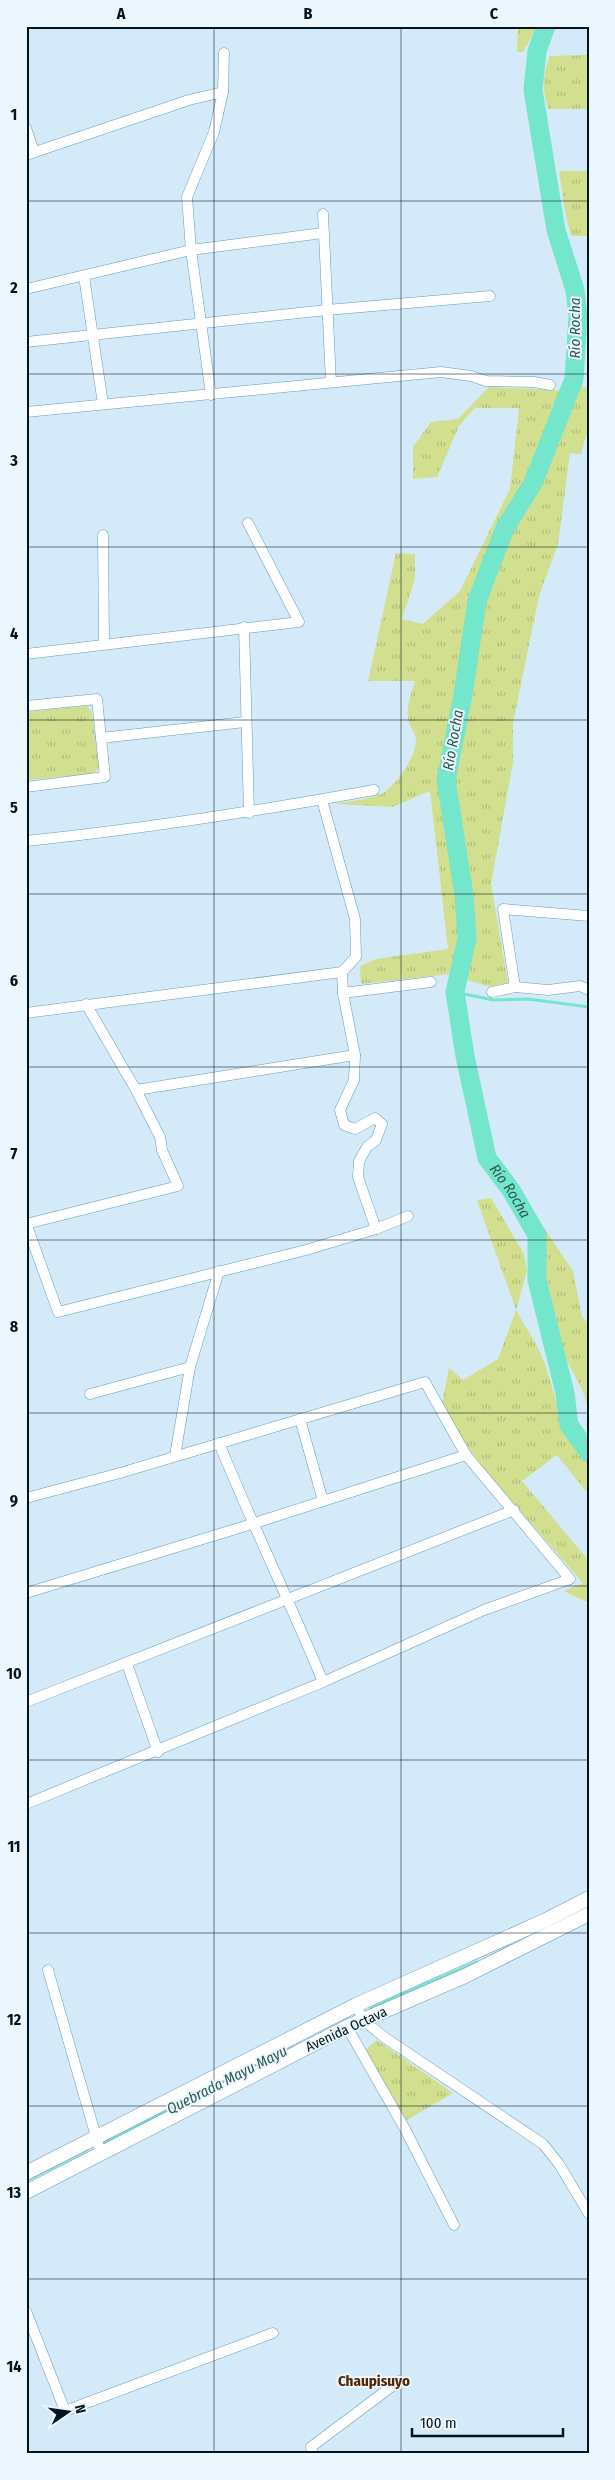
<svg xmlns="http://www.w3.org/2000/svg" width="615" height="2480" viewBox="0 0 615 2480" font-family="'Fira Sans Condensed',sans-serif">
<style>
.grass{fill:url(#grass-tufts)}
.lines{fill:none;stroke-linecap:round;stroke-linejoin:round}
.stream{stroke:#74e6cc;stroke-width:3}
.river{stroke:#74e6cc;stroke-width:19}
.minor-casing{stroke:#659bbc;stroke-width:11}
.secondary-casing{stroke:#659bbc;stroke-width:15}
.minor{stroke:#fff;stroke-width:10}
.secondary{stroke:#fff;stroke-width:14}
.grid{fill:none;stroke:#011420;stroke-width:1;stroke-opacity:0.55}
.labels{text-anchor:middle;stroke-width:4;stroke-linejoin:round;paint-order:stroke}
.street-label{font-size:14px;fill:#011420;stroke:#ebf6fd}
.water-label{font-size:15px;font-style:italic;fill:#2b5c51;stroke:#ebf6fd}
.neighbourhood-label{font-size:15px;font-weight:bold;fill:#512600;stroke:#ebf6fd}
.neatline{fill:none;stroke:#011420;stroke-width:2}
.grid-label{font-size:16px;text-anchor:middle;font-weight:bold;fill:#011420}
</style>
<defs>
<pattern id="grass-tufts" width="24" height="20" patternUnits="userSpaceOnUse" patternTransform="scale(1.25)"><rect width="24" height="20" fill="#d1df8f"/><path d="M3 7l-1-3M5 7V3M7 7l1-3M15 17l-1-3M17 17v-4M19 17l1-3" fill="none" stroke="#b2be7b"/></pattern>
</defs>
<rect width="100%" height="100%" fill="#d5eaf9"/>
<g class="grass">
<path d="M518 26H537L523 52H517Z"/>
<path d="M589 55V109H548C542 88 542 76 550 56Z"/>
<path d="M559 171H589V236H571L565 212Z"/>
<path d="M577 386 589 388V425L581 454 570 453 558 544 539 596 513 723V762L491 884 508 983 490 987 464 979 472 934 451 778 482 604 508 531 535 491Z"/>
<path d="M489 387 560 390 520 492 501 521 471 597 440 782 459 915 460 939 450 974 361 984 360 966 376 959 448 949 430 791 392 807 334 804C348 801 365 800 379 795 394 790 417 755 416 740 415 732 409 726 408 718 406 706 412 692 415 681H368L396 553 415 554V578L402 619 423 624 460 591 510 489 519 408H475L459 426 437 477 413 479V447L431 422 458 419Z"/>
<path d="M87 706 92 713 99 768 93 774 26 780V712Z"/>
<path d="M491 1198 524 1254 527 1271 516 1310C524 1325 534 1339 541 1354 556 1390 559 1434 589 1463V1495L557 1455 522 1481 589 1561V1603L564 1591 583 1583 483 1468 441 1409 449 1368 463 1380 498 1359 516 1310 477 1200Z"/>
<path d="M544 1228 573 1271 582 1317 589 1324V1410L582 1389 563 1354 544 1282Z"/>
<path d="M377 2040 453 2093 405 2121 365 2050Z"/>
</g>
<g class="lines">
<g class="stream">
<path d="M455 992 493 1000 528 999 589 1007"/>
<path d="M581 1910 589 1906"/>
<path d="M370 2008 477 1962"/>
<path d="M103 2143 294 2047"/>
<path d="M26 2181 87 2150"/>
</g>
<path class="river" id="s1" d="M546 26 537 51 533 90 556 230 575 290 578 316 574 379 533 483 505 528 477 601 463 695 446 780 464 895 467 938 455 992 465 1056 487 1158 511 1190 537 1235V1280L565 1393 569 1425 589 1453"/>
<defs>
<g id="minor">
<path d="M26 128 34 152"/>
<path d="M26 155 189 100 223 92"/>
<path d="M323 214 331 382"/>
<path d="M84 276 103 404"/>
<path d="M26 289 191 250 323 233"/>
<path d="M26 342 327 310 490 296"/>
<path d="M211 395 191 250 187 197 214 132 223 92 224 53"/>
<path d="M26 412 441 372 471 376 486 381 534 382 550 385"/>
<path d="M103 535 104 644"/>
<path d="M244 627 249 813"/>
<path d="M26 654 299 622 248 523"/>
<path d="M26 706 97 699 105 777 26 787"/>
<path d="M101 738 245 722"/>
<path d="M322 800 355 919 356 957 342 972"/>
<path d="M26 841C143 829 258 811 374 790"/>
<path d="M515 987 503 909 589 916"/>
<path d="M492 992 515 987 548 990 580 986 589 990"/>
<path d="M343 993 355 1055 354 1080 340 1110 344 1125 355 1129 375 1118 382 1124 376 1140 367 1147 359 1161 358 1177 376 1229"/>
<path d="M26 1013 342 972 343 993 431 982"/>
<path d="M136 1090 355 1055"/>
<path d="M26 1223 58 1312 306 1250 376 1229 408 1216"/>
<path d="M26 1224 178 1186 162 1150 160 1137 136 1090 86 1004"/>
<path d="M90 1394 190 1367"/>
<path d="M300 1419 323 1501"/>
<path d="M219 1443C252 1524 290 1602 323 1682"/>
<path d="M175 1456 190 1367 219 1271"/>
<path d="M26 1498 120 1473 425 1382 466 1455 570 1579 484 1610 323 1682 26 1804"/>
<path d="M26 1593 252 1524 466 1455"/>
<path d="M127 1664 158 1752"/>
<path d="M26 1702 514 1510"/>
<path d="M48 1970 101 2154"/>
<path d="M356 2005 363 2020 384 2037 543 2144 559 2164 589 2214"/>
<path d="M347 2027 405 2129 454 2225"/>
<path d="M26 2311 65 2411 273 2333"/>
<path d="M313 2454 311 2447 399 2381"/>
</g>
<g id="secondary">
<path d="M26 2173 356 2005 544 1921 589 1898"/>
<path d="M26 2192 347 2027 465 1976 589 1914"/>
</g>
</defs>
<use href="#minor" class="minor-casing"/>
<use href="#secondary" class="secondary-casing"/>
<use href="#minor" class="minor"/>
<use href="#secondary" class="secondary"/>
</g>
<path class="grid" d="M214 26V2454M401 26V2454M26 201H589M26 374H589M26 547H589M26 720H589M26 894H589M26 1067H589M26 1240H589M26 1413H589M26 1586H589M26 1760H589M26 1933H589M26 2106H589M26 2279H589"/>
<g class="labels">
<g class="street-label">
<text transform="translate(346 2029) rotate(-25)" y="5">Avenida Octava</text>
</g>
<g class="water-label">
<text transform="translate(575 328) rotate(-90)" y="5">Río Rocha</text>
<text transform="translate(453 740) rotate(-80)" y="5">Río Rocha</text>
<text dy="5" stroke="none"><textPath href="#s1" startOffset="1209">Río Rocha</textPath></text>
<text transform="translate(227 2080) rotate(-27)" y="5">Quebrada Mayu Mayu</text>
</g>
<g class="neighbourhood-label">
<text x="374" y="2386">Chaupisuyo</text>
</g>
</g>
<rect width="615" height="2480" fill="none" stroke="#ebf6fd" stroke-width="55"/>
<g transform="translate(68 2412) rotate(77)" stroke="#ebf6fd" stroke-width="4" paint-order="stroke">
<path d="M0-4L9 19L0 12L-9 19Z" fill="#011420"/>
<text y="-8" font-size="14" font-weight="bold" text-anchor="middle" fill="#011420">N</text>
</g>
<path d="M412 2428v8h151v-8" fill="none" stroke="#011420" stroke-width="2.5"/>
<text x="420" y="2428" font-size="15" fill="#011420" stroke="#ebf6fd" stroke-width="4" paint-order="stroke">100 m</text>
<rect x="28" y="28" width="560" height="2424" class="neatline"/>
<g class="grid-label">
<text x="121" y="19">A</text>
<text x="308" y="19">B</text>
<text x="494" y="19">C</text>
<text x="14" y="120">1</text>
<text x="14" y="293">2</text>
<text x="14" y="466">3</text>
<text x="14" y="639">4</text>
<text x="14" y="813">5</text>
<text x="14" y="986">6</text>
<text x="14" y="1159">7</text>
<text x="14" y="1332">8</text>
<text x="14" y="1506">9</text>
<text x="14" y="1679">10</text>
<text x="14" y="1852">11</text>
<text x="14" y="2025">12</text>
<text x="14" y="2198">13</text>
<text x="14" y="2372">14</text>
</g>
</svg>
